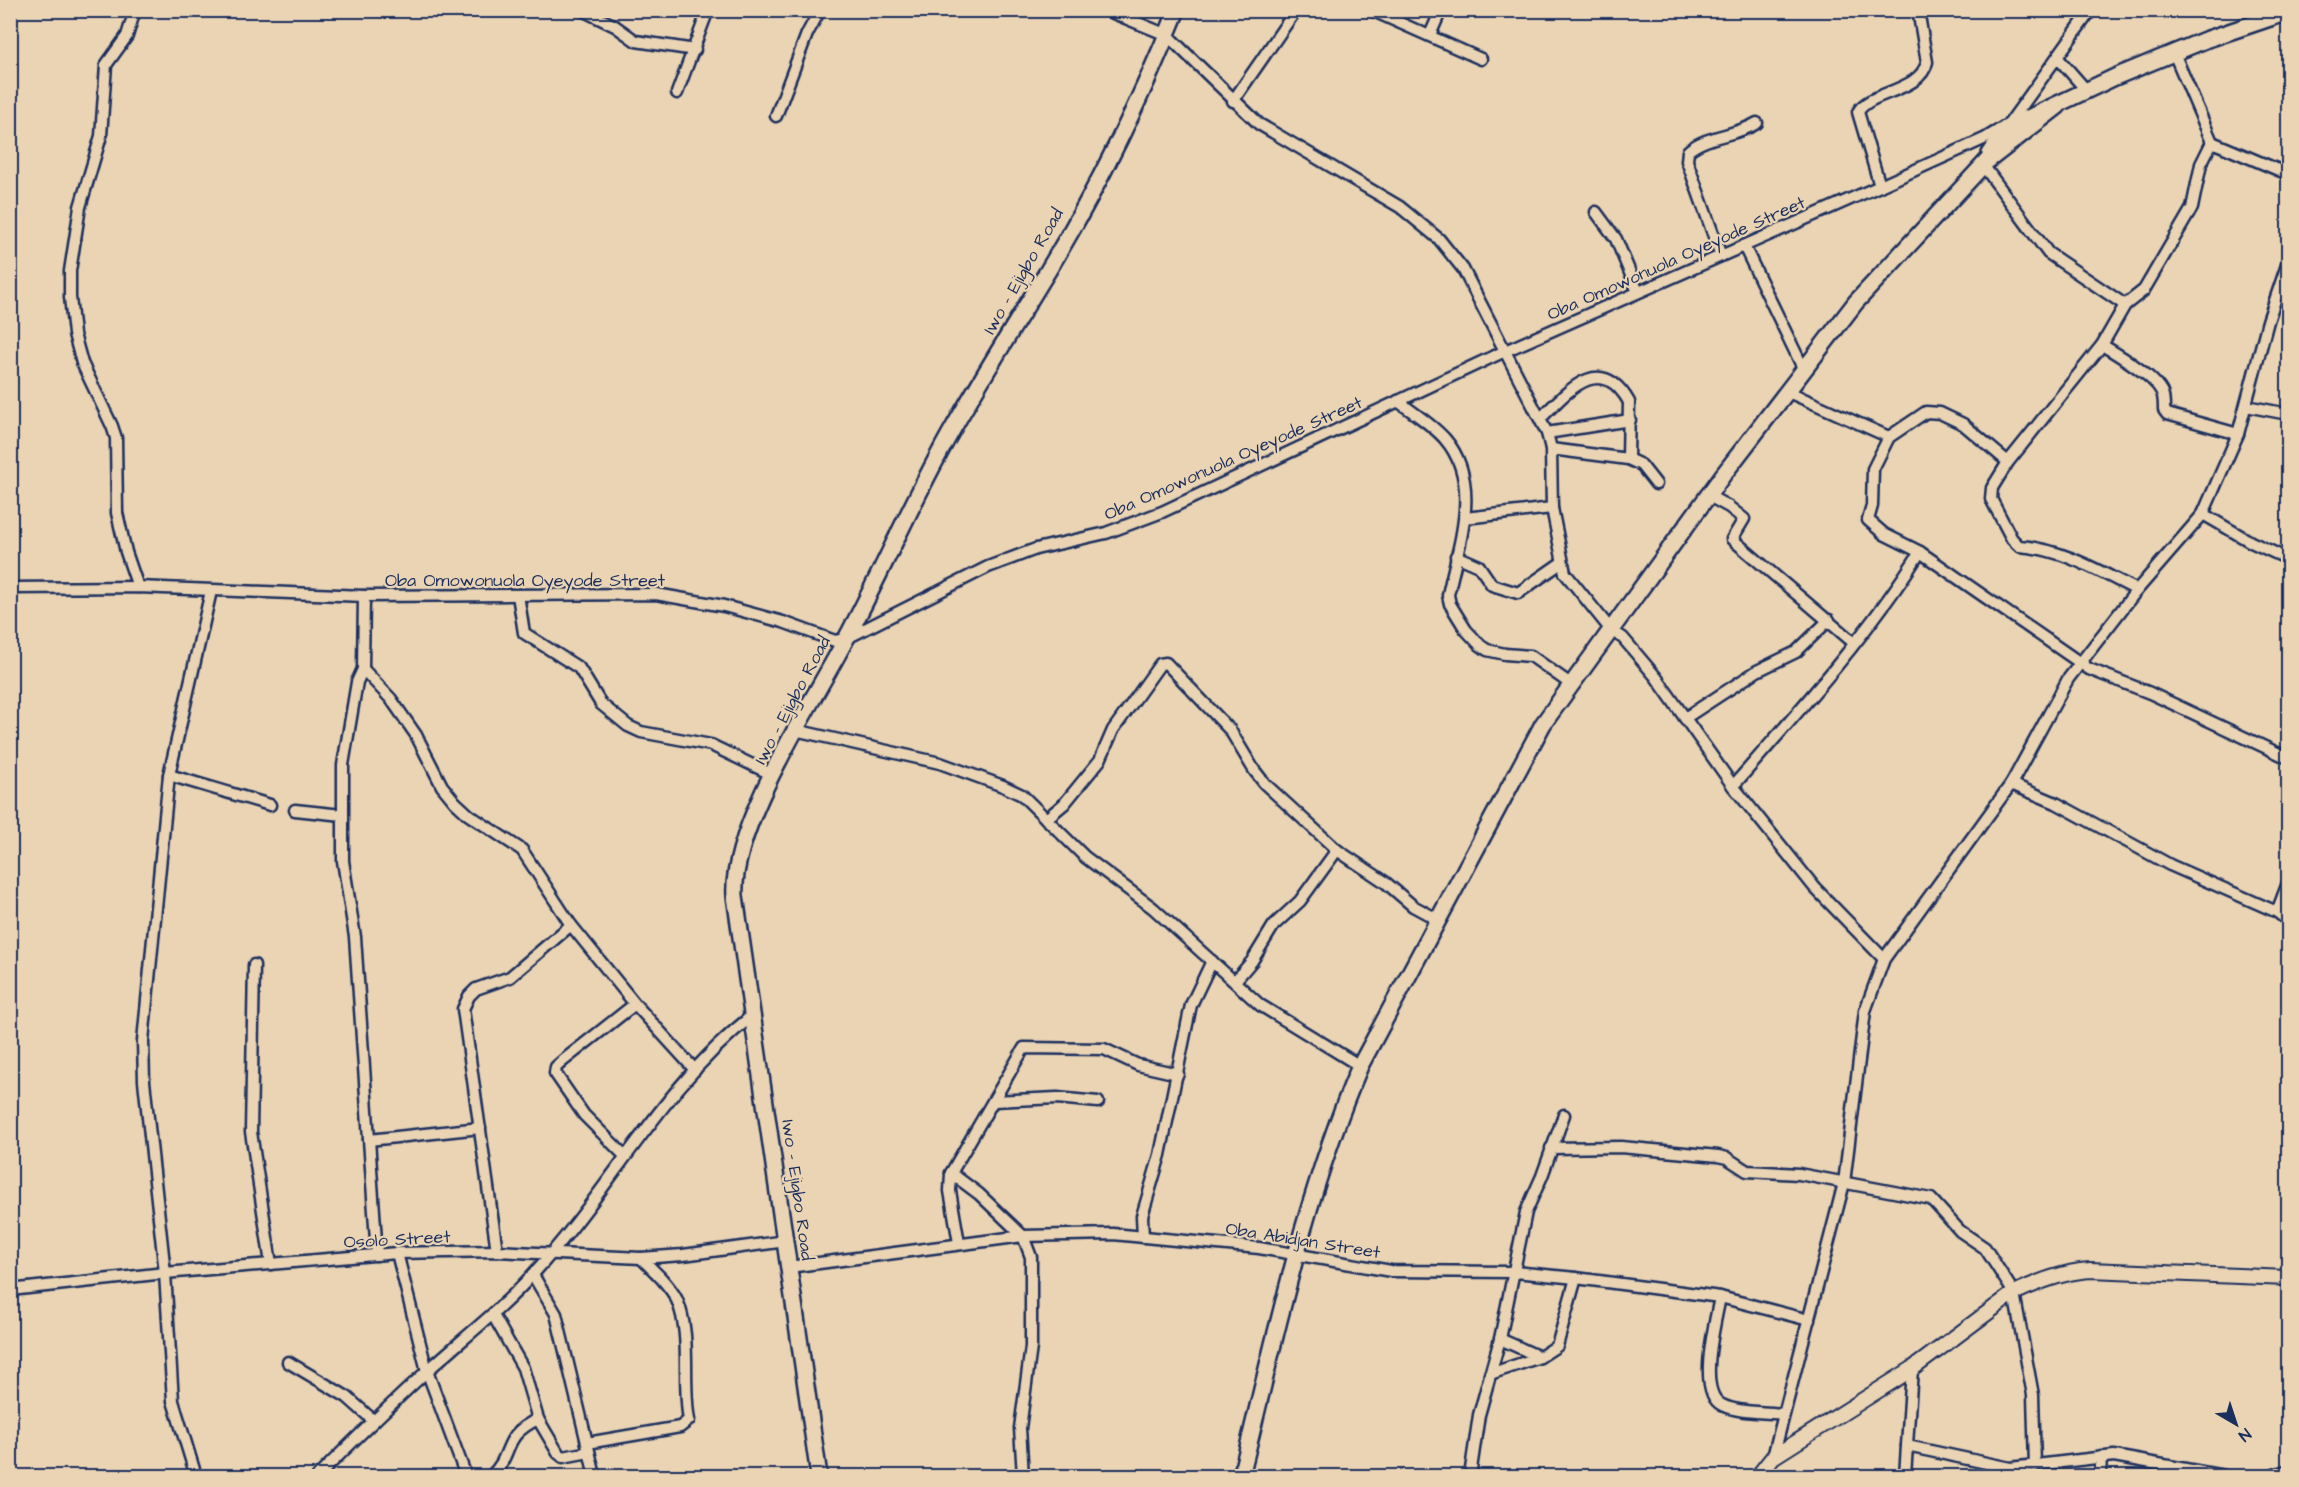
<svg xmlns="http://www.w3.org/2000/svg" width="2299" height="1487" viewBox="0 0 2299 1487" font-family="'Architects Daughter',sans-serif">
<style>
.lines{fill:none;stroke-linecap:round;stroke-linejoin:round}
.minor-casing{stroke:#1b2f5e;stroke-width:15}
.tertiary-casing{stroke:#1b2f5e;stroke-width:18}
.secondary-casing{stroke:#1b2f5e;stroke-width:20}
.minor{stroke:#ead4b3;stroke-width:10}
.tertiary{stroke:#ead4b3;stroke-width:14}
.secondary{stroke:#ead4b3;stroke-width:15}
.labels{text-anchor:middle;stroke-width:4.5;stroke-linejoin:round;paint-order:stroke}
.street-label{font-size:18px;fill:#1b2f5e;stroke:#ead4b3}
</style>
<rect width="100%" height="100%" fill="#ead4b3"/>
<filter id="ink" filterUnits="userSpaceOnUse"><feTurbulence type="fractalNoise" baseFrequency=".0167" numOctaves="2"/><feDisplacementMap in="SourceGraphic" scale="12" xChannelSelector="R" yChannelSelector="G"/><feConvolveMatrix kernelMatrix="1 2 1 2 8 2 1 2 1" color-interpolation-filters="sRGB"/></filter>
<g filter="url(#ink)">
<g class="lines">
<defs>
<g id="minor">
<path d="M135 10 127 36 106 65 101 136 80 207 70 271V297L74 334 82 363 112 426 116 438 117 513 126 552 138 587"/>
<path d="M582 10 615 26 636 41 695 50"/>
<path d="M1106 10 1167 35 1259 124 1400 207 1439 239 1463 269 1547 433 1551 449 1552 508 1565 573 1611 630 1623 638 1656 677 1733 786 1815 888 1884 959"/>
<path d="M1371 10 1481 59"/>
<path d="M1430 35 1441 10"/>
<path d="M2174 53 2212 142 2288 174"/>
<path d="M2058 58 2087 91"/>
<path d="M677 93 708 10"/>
<path d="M1233 101 1296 10"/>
<path d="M776 116 807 34 820 10"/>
<path d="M2012 128 2009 124 2091 10"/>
<path d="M1983 165 2048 253 2125 305"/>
<path d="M1880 186 1858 112C1869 91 1921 92 1927 62L1918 10"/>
<path d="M1596 212 1616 239 1638 292"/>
<path d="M1744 246 1803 368"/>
<path d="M1721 256 1687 161 1688 151C1707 135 1736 136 1757 123"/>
<path d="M2102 345C2117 354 2160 379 2163 396 2164 400 2164 405 2164 410L2167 414 2238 434"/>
<path d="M1786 391 1889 437"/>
<path d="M1398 401C1413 413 1432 424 1445 439 1483 483 1458 546 1448 595L1450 604 1466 630 1480 645 1487 650 1505 654 1531 656 1572 685"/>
<path d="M2246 406 2288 414"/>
<path d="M1541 418C1568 391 1600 352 1629 402L1628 459"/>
<path d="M1547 433 1630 420"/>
<path d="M1551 449 1628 459 1641 465 1656 484"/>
<path d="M2008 462 1963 424 1940 413 1926 412 1889 437 1873 469 1872 506 1868 520 1884 534 1920 552 2089 669 2150 693 2288 758"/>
<path d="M1709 496 1729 507 1744 519 1732 539 1854 643"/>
<path d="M2203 514 2251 542 2288 559"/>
<path d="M1465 518 1552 508"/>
<path d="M1456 556 1479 566 1492 585 1518 593 1561 563"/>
<path d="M10 588 138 587 364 596 656 594 724 606 783 622 835 641 847 638 988 567 1036 549 1106 533 1162 512 1505 351 1880 186 1986 138 2007 125"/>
<path d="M2137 590C2098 571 2063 549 2019 546L2012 539 1991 499 1992 488 2008 462 2102 345 2125 305 2144 290 2192 208 2201 164 2212 142"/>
<path d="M518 595 524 633 579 668 601 704 628 726 641 732 711 745 773 775"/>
<path d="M364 596 363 669 357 682 343 765V861L355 937 377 1255"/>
<path d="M363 669 391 699 416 735 442 786 455 802 469 815 522 850 571 925 635 1004 695 1070"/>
<path d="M1685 718 1757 671 1796 652 1829 620"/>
<path d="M795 730 940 763 1003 786 1022 795 1085 857 1153 908 1260 1005 1360 1066"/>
<path d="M169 775 270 805"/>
<path d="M2011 784 2056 803 2170 865 2277 912 2288 921"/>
<path d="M1733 786C1799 711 1867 636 1920 552"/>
<path d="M295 810 342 815"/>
<path d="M1046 819 1064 804 1100 760 1113 730 1160 664 1166 663 1230 730 1254 770 1265 784 1337 850 1385 882 1413 906 1437 919"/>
<path d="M2277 912 2288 883"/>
<path d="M254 965 251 1132 271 1264"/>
<path d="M1235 981 1252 961 1274 925 1300 901 1337 850"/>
<path d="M994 1101 1057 1098 1098 1102"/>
<path d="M369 1140 480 1128"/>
<path d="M1551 1148 1621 1147 1718 1156 1727 1158 1747 1171 1799 1174 1931 1199 1960 1231 1985 1248 2014 1293 2033 1395 2035 1466"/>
<path d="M625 1156 584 1115 555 1073 556 1067 564 1060 635 1004"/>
<path d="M951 1173 979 1194 1023 1236 1031 1257V1347L1020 1428 1023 1476"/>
<path d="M1143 1237 1142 1216 1160 1155 1191 1005 1212 961"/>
<path d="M959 1243 950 1191 951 1173 1024 1048 1104 1049 1138 1065 1178 1074"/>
<path d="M497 1251 463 1009 469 996 476 989 510 977 571 925"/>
<path d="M397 1253 427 1371 466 1476"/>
<path d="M789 1267 1023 1236 1113 1234 1259 1248 1391 1271 1514 1272 1576 1278 1720 1297 1809 1320"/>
<path d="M533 1275 556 1314 595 1476"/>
<path d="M10 1290 165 1273 397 1253 497 1251 641 1258 683 1255 786 1241"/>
<path d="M1720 1297C1716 1320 1696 1392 1722 1405 1738 1413 1765 1412 1783 1414"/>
<path d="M493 1315 523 1368 538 1419 558 1453 563 1457 589 1452"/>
<path d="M1500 1339 1540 1357"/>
<path d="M288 1362 347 1397 374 1421"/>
<path d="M1490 1374 1540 1357 1557 1346 1576 1278"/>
<path d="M587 1443 680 1427 689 1420C682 1381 692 1335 677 1300 669 1284 653 1270 641 1258"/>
<path d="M1907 1446 2010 1468 2114 1456 2224 1476"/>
<path d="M1773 1457 1844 1183 1865 1011 1884 959 2011 784 2068 679 2137 590 2203 514 2238 434 2268 321 2288 262"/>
<path d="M196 1476 173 1401 165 1273 144 1081 143 1041 169 775 211 591"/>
<path d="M318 1476C353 1441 389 1406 426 1372 462 1339 501 1310 533 1274 610 1191 663 1085 753 1015"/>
<path d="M491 1476C515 1453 500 1437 538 1419"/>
<path d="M1470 1476 1479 1415 1500 1339 1526 1212 1542 1176 1564 1115"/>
<path d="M1905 1476 1912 1369"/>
<path d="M2100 1476 2101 1457"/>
<path d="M2271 1476 2288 1470"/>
</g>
<path id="tertiary" d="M1758 1476 1773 1457 1912 1369 2014 1293C2038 1282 2063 1272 2090 1270L2288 1278"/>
<g id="secondary">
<path d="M1990 154 2003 135 2024 120 2115 77 2205 40 2288 12"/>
<path d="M819 1476 735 896C730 826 814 701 847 637 883 570 913 499 951 432 977 386 1005 341 1033 295 1089 206 1137 109 1177 10"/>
<path d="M1241 1476C1275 1339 1304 1197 1360 1066L1543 724 1723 475 1856 302 1986 162 2058 106"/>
</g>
</defs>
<use href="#minor" class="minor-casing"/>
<use href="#tertiary" class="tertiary-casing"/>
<use href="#secondary" class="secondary-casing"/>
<use href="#minor" class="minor"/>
<use href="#tertiary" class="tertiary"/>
<use href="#secondary" class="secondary"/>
</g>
</g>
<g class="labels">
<g class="street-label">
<text transform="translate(1676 258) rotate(-24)" y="6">Oba Omowonuola Oyeyode Street</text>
<text transform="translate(1023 271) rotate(-60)" y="6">Iwo - Ejigbo Road</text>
<text transform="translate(1233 458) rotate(-24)" y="6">Oba Omowonuola Oyeyode Street</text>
<text x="525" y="586">Oba Omowonuola Oyeyode Street</text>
<text transform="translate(792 700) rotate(-62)" y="6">Iwo - Ejigbo Road</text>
<text transform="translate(798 1190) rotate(82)" y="6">Iwo - Ejigbo Road</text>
<text transform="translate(397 1239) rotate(-3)" y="6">Osolo Street</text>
<text transform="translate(1303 1240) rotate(9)" y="6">Oba Abidjan Street</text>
</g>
</g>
<rect width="2299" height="1487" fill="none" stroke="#ead4b3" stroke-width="36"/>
<rect x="18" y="18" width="2263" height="1451" fill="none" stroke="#1b2f5e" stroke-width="2" filter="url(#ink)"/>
<g transform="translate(2236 1424) rotate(141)" stroke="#ead4b3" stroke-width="4.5" paint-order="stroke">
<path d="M0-4.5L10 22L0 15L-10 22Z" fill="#1b2f5e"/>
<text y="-9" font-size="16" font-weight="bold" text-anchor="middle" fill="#1b2f5e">N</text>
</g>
</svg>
